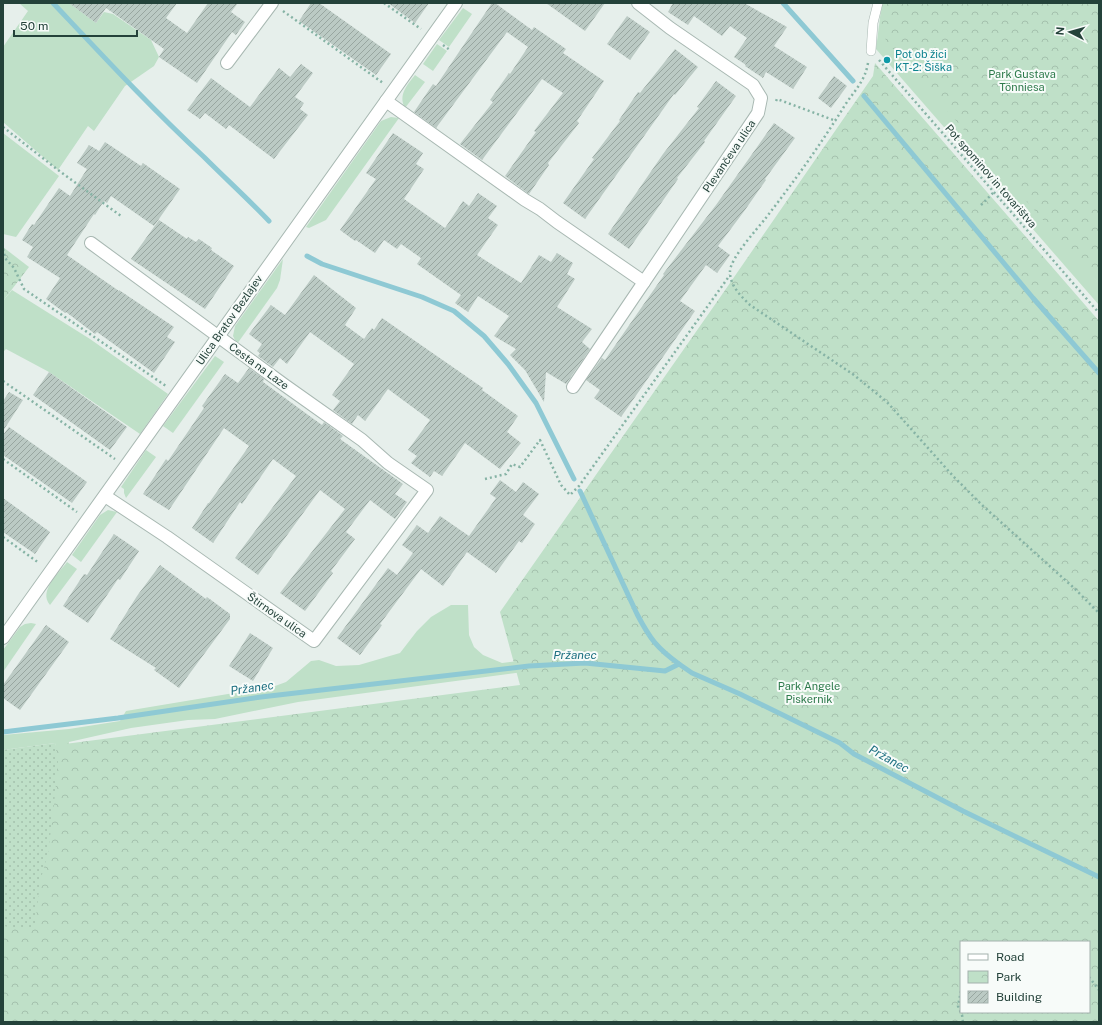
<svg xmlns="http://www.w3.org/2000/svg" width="1102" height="1025" viewBox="0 0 1102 1025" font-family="'Public Sans',sans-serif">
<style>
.grass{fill:#bfe0c8}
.park{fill:url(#park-crowns);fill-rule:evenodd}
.garden{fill:url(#garden-dots)}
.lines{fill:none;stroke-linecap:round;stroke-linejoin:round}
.stream{stroke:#8ec9d4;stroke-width:5}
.building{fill:url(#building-hatch)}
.service-casing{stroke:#a8b8b2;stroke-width:10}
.minor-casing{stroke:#a8b8b2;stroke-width:14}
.path{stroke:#86b3a5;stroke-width:2.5;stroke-dasharray:2 3;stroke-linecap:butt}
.service{stroke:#fff;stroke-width:9}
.minor{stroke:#fff;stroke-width:12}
.culture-dot{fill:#0f9aa8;stroke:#f7fbf9;stroke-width:1.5}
.labels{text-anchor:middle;stroke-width:4;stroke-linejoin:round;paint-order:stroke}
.culture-label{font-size:11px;fill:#0d838f;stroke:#f7fbf9;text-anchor:start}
.park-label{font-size:11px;fill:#2d7a4b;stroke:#f7fbf9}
.street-label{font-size:11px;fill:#24423a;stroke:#f7fbf9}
.water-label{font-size:12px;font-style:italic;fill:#1c6f80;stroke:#f7fbf9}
</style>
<defs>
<pattern id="park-crowns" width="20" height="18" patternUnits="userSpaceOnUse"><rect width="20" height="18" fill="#bfe0c8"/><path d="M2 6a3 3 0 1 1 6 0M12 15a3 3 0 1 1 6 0" fill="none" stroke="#a4c1ad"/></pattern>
<pattern id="garden-dots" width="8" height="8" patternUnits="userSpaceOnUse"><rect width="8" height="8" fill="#bfe0c8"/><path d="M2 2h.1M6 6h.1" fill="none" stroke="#a4c1ad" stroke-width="1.8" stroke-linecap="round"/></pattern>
<pattern id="building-hatch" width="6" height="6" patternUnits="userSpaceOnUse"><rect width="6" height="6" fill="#bbcac4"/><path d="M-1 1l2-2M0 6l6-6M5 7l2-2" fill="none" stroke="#98a6a0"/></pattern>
</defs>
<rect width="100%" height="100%" fill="#e6efeb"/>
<g class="grass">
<path d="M19 3H69L96 23 104 12 113 14 151 40 159 57 154 66 125 86 94 131 88 126 58 170 3 122V47L28 11Z"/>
<path d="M883 3 1099 284V305L876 49 880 18Z"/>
<path d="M463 8 472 14 449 47 439 40Z"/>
<path d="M437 44 447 51 433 71 423 64Z"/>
<path d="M415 75 425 82 405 108C398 95 407 85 415 75Z"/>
<path d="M391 117 399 118 326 220 309 228 306 227 381 121Z"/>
<path d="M3 133 59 176 16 237 3 234Z"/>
<path d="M283 259 280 280 277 288 237 344 233 336 235 326Z"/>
<path d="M12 290 90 339 168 394 140 434 49 372 6 349 3 352V301Z"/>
<path d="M215 356 224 362 173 433 163 426Z"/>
<path d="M146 450 156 457 126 498 124 493V489L121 487Z"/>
<path d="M108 510 117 512 81 562 72 555 100 515Z"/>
<path d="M67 562 77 569 50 605C38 591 59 573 67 562Z"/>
<path d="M451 605H468L469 635 474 647 483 655 502 663 563 655 531 671 298 702 215 719 188 720 131 728 69 742 68 757 56 750 55 743 3 750V735L69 729 120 721 126 711 252 690 267 689 286 682 311 661 319 660 336 666 359 665 400 653 417 631 431 617Z"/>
<path d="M31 623 36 624 3 672V650L20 627 25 624Z"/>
</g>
<g class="park">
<path d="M883 3H1099V284L886 41 880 18Z"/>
<path d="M875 63 1099 321V1022H3V752L520 685 500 612 721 296 873 76ZM961 942H1089V1012H961Z"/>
<path d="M3 247 29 267 3 301Z"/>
</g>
<path class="garden" d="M55 743 58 761 54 805 48 853 40 882 35 926 23 929 3 926V750Z"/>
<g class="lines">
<g class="stream">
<path d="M53 3C102 55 151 108 204 157 226 179 248 199 269 221"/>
<path d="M783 3 853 81"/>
<path d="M864 96 1033 298 1099 373"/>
<path d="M307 256 322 264 422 297 454 311 484 336 508 364 536 403 574 479"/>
<path d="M580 491 637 614C650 639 657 648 679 664"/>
<path d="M3 732 118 718 261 697 529 666 585 663 665 671 679 664 692 673 740 694 840 743 854 754 963 811 1099 877"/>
</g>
</g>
<g class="building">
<path d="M69 3H177L166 18 187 33 208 3H238L231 12 245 22 236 35 232 32 197 83 159 57 164 49 106 8 96 23Z"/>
<path d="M311 3H319L391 54 376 75 299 21Z"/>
<path d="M388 3H429L415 23Z"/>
<path d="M492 3H495L532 30 534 27 566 49 563 53 604 81 577 121 579 123 548 163 549 165 529 194 505 176 536 132 534 131 563 93 542 79 482 160 460 144 493 102 490 100 509 73 510 74 528 47 507 32 436 128 414 112 433 84 436 86Z"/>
<path d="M546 3H605L585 31Z"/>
<path d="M673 3H744L787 27 774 46 807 67 793 89 766 72 763 78 745 66 746 65 734 57 747 38 730 26 722 36 694 16 688 25 668 12Z"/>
<path d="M627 16 650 32 630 60 607 44Z"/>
<path d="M675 49 698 67 675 95 674 94 585 219 563 203 594 159 592 158 620 121 619 120 638 92 640 93Z"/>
<path d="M301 64 313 73 295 97 304 103 300 109 308 115 274 159 229 125 226 129 205 113 200 119 187 110 211 78 250 107 279 68 290 77Z"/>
<path d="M834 76 847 86 831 108 818 98Z"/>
<path d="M716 81 736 96 704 141 705 142 677 178 678 179 629 249 608 234 663 154 699 108 697 107Z"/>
<path d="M774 123 795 138 765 179 766 180 745 210 718 246 730 255 717 273 706 265 680 301 695 311 621 417 594 398 600 390 586 380 602 358 605 360 664 275 663 274 716 205Z"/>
<path d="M393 133 423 153 416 164 424 169 404 199 445 228 463 201 469 206 478 193 497 206 488 218 498 225 477 255 521 283 539 255 551 262 557 253 573 263 567 274 575 279 557 307 592 329 582 342 590 349 566 384 546 372 544 402 525 370 510 355 516 349 494 336 509 316 478 296 468 312 455 303 461 295 417 264 421 258 401 244 397 249 384 240 375 253 356 240 355 241 340 230 376 179 366 173Z"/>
<path d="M105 142 141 166 143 163 180 189 154 226 111 196 107 203 104 201 95 215 94 214 67 255 119 291V290L174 327 167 337 175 342 154 373 97 332 95 334 66 312 65 313 46 299 60 278 27 257 33 247 22 240 32 224 34 225 59 188 70 196 87 169 77 163 89 145 99 151Z"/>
<path d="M159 220 187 239 188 237 196 242 199 239 212 248 211 250 234 266 205 309 131 259Z"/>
<path d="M314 275 356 308 345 325 364 339 372 328 374 330 382 318 483 388 482 390 518 416 507 432 521 443 500 469 465 443 442 476 434 471 430 477 411 463 417 456 408 450 430 420 388 389 365 421 358 415 352 424 333 410 340 401 332 395 354 364 310 332 287 364 280 358 273 367 258 356 260 353 257 351 262 344 249 334 271 305 285 315Z"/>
<path d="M249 368 264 379 263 382 315 420 322 425 324 422 343 436 340 439 403 484 395 494 407 502 395 519 370 500 346 532 355 539 331 571 333 573 305 611 280 593 345 509 320 490 258 575 235 558 296 476 273 459 242 504 240 502 213 543 192 528 208 503H209L249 446 224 428 169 510 143 494 166 459 168 461 204 408 202 406 225 374 238 383Z"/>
<path d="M49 372 127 427 110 450 33 395Z"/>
<path d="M9 392 23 400 3 431V401Z"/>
<path d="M9 427 87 482 72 503 3 455V435Z"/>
<path d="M500 480 516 492 523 482 539 494 523 515 535 524 522 543 519 541 496 573 467 552 443 586 421 569 380 624 382 625 360 655 337 638 388 568 397 575 413 553 402 545 417 525 428 533 440 516 469 536 496 498 490 494Z"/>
<path d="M3 498 50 532 35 554 3 532Z"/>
<path d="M114 534 139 551 120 580 118 579 88 623 63 606 84 574 87 575Z"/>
<path d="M160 565 206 599 207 597 230 614V619L179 688 154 670 156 668 110 639 137 596Z"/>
<path d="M46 625 69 642 20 710 3 698V685Z"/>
<path d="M250 633 273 648 253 681 229 666Z"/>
</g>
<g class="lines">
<defs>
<path id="service" d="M871 51 873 23 878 3"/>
<g id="minor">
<path d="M227 63 272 3"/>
<path d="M386 101 525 200 540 209 557 222 644 282 758 113 761 98 753 85 670 28 638 3"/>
<path d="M91 243 283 384 362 440 388 463 427 490 314 641 167 537 105 496"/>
<path d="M573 387 644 282"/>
<path d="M3 638 456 3"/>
</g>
</defs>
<use href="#service" class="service-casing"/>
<use href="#minor" class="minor-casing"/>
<g class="path">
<path d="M384 3 421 29"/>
<path d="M283 11 383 83"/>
<path d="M443 45 450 50"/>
<path d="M879 60 1099 313"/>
<path d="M868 63C865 81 855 90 845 105 821 144 793 183 765 219 757 229 729 260 730 272 730 286 741 296 750 305L854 375 887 402 953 476 983 506 1074 588 1099 613"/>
<path d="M776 101 777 99 836 121"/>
<path d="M3 127 58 170 121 216"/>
<path d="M981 205 994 192"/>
<path d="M3 249 5 258 14 268 24 289 166 386"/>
<path d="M3 381 115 459"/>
<path d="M3 459 77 512"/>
<path d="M485 479 506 474 512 464 520 467 540 440 561 485 570 495 579 486 730 275"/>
<path d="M3 537 39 563"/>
<path d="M1089 977 1099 990"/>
<path d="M961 991 958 1006 962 1015 963 1022"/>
</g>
<use href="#service" class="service"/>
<use href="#minor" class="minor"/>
</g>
<circle class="culture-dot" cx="887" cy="60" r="4"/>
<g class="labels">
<g class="culture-label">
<text x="895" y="58">Pot ob žici<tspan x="895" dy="13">KT-2: Šiška</tspan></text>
</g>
<g class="park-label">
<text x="1022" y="78">Park Gustava<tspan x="1022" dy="13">Tönniesa</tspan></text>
<text x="809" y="690">Park Angele<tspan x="809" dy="13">Piskernik</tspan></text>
</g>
<g class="street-label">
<text transform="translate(729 156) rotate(-56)" y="4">Plevančeva ulica</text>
<text transform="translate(991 176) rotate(49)" y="4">Pot spominov in tovarištva</text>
<text transform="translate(229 320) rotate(-55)" y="4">Ulica Bratov Bezlajev</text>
<text transform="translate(259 366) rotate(36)" y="4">Cesta na Laze</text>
<text transform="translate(277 615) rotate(35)" y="4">Štirnova ulica</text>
</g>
<g class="water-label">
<text x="575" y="659">Pržanec</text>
<text transform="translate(252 688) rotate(-8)" y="4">Pržanec</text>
<text transform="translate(889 759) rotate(29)" y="4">Pržanec</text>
</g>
</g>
<rect width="1102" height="1025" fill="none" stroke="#24423a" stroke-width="8"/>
<rect x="960" y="941" width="130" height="72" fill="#f7fbf9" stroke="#a3b1ad"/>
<rect x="968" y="954" width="20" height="6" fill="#ffffff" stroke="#a3b1ad"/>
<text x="996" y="961" font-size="12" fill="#24423a">Road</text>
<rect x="968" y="971" width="20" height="12" fill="url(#park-crowns)" stroke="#a3b1ad"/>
<text x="996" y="981" font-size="12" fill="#24423a">Park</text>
<rect x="968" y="991" width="20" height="12" fill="url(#building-hatch)" stroke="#a3b1ad"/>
<text x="996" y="1001" font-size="12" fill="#24423a">Building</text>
<g transform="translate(1070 32) rotate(276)" stroke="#f7fbf9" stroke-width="3" paint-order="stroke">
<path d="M0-3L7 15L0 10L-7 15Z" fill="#24423a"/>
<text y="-6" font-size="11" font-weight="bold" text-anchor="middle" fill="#24423a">N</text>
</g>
<path d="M14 30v6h123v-6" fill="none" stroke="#24423a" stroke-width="2"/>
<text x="20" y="30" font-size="12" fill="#24423a" stroke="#f7fbf9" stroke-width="3" paint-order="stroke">50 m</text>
</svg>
